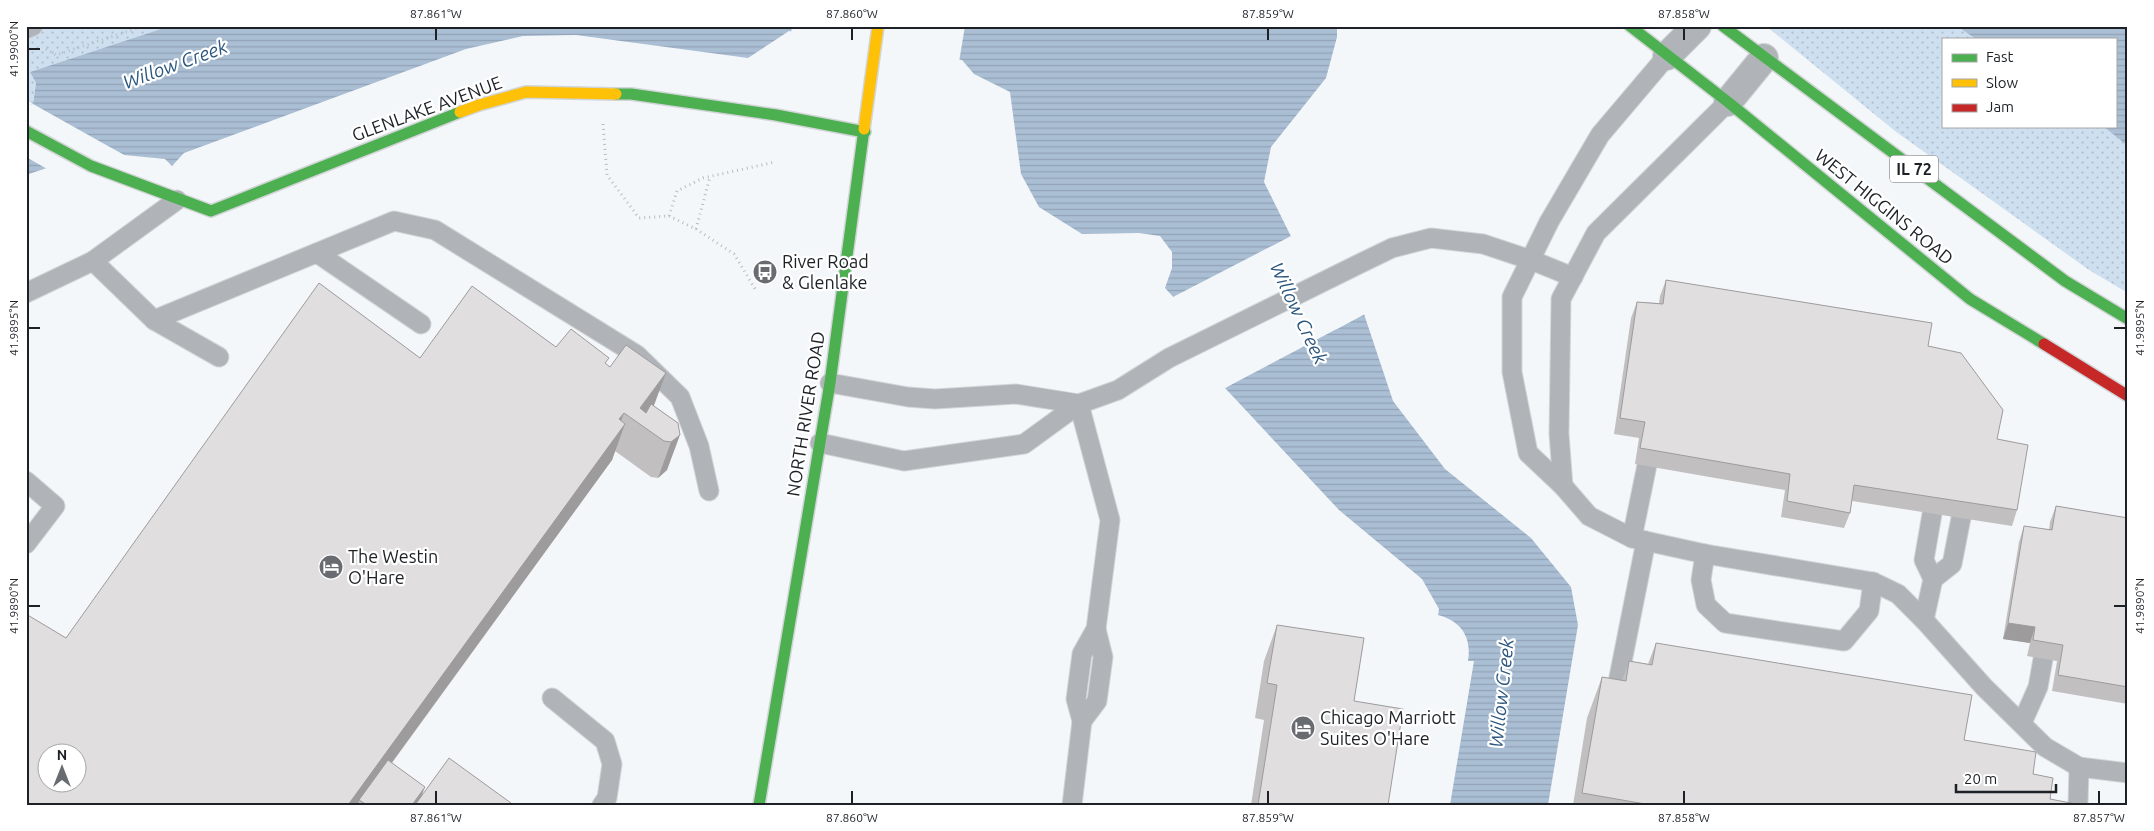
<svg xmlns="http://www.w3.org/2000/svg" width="2154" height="831" viewBox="0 0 2154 831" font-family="Ubuntu,sans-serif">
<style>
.grass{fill:url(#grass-dots);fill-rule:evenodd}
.water{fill:url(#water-rules)}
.pier{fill:#f4f7fa}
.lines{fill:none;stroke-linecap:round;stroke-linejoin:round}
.lane-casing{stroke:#d2d5d7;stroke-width:21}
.street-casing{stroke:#d2d5d7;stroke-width:30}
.fast-casing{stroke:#d2d5d7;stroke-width:14}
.slow-casing{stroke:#d2d5d7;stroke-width:14}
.jam-casing{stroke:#d2d5d7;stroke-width:14}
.path{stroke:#b8bcbe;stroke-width:3;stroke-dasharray:1 4;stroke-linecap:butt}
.lane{stroke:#b0b4b9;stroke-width:19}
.street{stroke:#b0b4b9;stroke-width:28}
.fast{stroke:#4caf50;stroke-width:11}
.slow{stroke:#ffc107;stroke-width:11}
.jam{stroke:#c62828;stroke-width:11}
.wall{fill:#c1bfc0}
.shaded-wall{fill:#9d9b9c}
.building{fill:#e0dedf;stroke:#9d9b9c;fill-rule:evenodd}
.ticks{fill:none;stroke:#1d2126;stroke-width:2}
.labels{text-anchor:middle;stroke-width:4.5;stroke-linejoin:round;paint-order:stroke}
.shield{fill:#fff;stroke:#616467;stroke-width:1}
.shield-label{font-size:16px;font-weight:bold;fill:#1d2126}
.street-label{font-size:18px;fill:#1d2126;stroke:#fff}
.poi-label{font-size:18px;fill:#1d2126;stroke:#fff;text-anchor:start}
.water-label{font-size:19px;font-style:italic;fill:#2c577f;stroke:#fff}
.neatline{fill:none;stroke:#1d2126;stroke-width:2}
.ticks-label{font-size:12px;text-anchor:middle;fill:#1d2126}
</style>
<defs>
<pattern id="grass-dots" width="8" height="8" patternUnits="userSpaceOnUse" patternTransform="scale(1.25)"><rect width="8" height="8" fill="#cedff0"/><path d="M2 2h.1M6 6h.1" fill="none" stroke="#b0bfce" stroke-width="1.8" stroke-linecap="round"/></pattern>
<pattern id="water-rules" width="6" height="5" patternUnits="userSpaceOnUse" patternTransform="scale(1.25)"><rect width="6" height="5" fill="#aabed4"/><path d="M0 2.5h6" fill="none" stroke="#92a3b6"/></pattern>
</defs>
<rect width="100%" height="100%" fill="#f4f7fa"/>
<g class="grass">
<path d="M26 26H170L30 72 36 83 33 104 26 100Z"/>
<path d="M1766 26H2128V293L2089 270 1895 131ZM1943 39H2115V126H1943Z"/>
</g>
<g class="water">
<path d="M170 26H1337V37L1326 78 1271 147 1264 182 1337 329 1364 314 1393 401 1445 469 1531 538 1571 587 1578 625 1548 805H1450L1474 661H1468C1472 637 1461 621 1438 615L1439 609 1422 579 1339 510 1225 388 1246 376 1165 288 1172 268V252L1160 236 1139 233 1082 234 1039 207 1021 174 1010 92 974 74 962 60 789 31 748 58 576 35 523 36 466 49 184 153 172 166 165 159 124 155 109 147 26 175V106L33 104 36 83 30 72Z"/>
<path d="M1957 26H2128V146L2103 126H2115V39H1976Z"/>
</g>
<g class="pier">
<path d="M792 26H965L959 62 791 34Z"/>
<path d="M33 104 124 155 120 156 108 149 49 170 26 157V106Z"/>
<path d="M1293 235 1338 325 1363 312 1367 313 1223 389V386L1243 376 1171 298Z"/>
</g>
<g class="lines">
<defs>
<g id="lane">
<path d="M26 29 33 26"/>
<path d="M1667 56 1600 135 1549 222 1512 297V372L1528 453 1563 486 1589 516 1632 538 1705 554 1873 582 1898 594 1924 620 1984 687 2045 747 2079 767 2128 773"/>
<path d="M317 253 421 324"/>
<path d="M93 261 154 320 394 221 435 230 637 355 680 397 699 446 709 491"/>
<path d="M26 293 93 261 177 200"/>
<path d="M154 320 219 357"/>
<path d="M830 383 908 397 935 399 1016 394 1079 404"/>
<path d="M820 443 904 461 1024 444 1079 404 1118 390 1169 358 1359 264 1392 248 1431 238 1483 244 1531 260 1573 277"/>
<path d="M26 481 55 506 26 544"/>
<path d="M1563 486 1559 434 1561 299 1596 233 1728 102"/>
<path d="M1632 538 1647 465"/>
<path d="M1705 554 1701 580 1706 605 1725 623 1844 641 1869 611 1873 582"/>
<path d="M1933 579 1952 564 1961 518"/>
<path d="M1924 620 1933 579 1924 560 1932 514"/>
<path d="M552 698 605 741 612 764 607 798 602 805"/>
<path d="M1614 702 1646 541"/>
<path d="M1082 721 1097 701 1103 657 1096 629"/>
<path d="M2022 723 2038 687 2043 659"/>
<path d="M1072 805 1082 721 1076 699 1082 654 1096 629 1110 520 1079 404"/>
<path d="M2078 805 2079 767"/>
</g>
<g id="street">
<path d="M1667 56 1697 26"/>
<path d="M1728 102 1764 58"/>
</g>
<g id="fast">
<path d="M1630 26 1728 102 1970 299 2044 344"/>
<path d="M1723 26 2065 281 2128 319"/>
<path d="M616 94H631L776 115 865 132"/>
<path d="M26 131 91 166 211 211 460 112"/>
<path d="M759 805 830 383 864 129"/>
</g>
<g id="slow">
<path d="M460 112 479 105 526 92 616 94"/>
<path d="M864 129 878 26"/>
</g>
<path id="jam" d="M2044 344 2128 396"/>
</defs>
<use href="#lane" class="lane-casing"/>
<use href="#street" class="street-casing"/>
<use href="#fast" class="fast-casing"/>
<use href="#slow" class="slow-casing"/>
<use href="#jam" class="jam-casing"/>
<g class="path">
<path d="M46 49 56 55 144 26"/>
<path d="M603 124 607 175 639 218 669 216 677 191 703 178 775 162"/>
<path d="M669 216 696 229 710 177"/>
<path d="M696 229 734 254 757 292"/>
</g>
<use href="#lane" class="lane"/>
<use href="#street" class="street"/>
<use href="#fast" class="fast"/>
<use href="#slow" class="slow"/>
<use href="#jam" class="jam"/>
</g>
<g class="wall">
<path d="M1666 280 1928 346 1997 439 2017 510 2012 526 1852 501 1850 513 1844 528 1781 517 1785 490 1635 464 1639 438 1614 434 1631 318 1637 302 1659 303 1660 296Z"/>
<path d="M556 347 606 364 654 406 678 423 667 470 658 478 651 477 615 451 612 460 392 763 422 795 510 805H26L66 638 420 358Z"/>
<path d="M2056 506 2128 518V704L2052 691 2057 661 2027 656 2030 643 2003 639 2019 542 2024 526 2049 530 2050 522Z"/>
<path d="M1277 625 1354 701 1388 805H1251L1264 720 1255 718 1264 661Z"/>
<path d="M1656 643 1964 740 2033 774 2050 799 2076 805H1573L1587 718 1602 677 1622 681 1629 661 1648 664Z"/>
</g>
<g class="shaded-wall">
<path d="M666 373 653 408 641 425 640 408Z"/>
<path d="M624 413 614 440 625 424 612 460 363 802 359 800 358 805H348Z"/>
<path d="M680 435 667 470 658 478 671 442Z"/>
<path d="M2008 623 2035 627 2030 643 2003 639Z"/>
<path d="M425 787 418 805H412Z"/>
</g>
<g class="building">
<path d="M1666 280 1932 323 1928 346 1961 353 2003 410 1997 439 2028 445 2017 510 1854 485 1850 513 1787 501 1790 474 1640 448 1645 422 1620 418 1637 302 1663 304Z"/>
<path d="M319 283 420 358 472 286 556 347 571 329 609 358 605 363 610 367 626 345 666 373 640 408 646 413 651 404 678 423 680 435 671 442 664 441 624 413 619 419 625 424 348 805H26V614L66 638ZM48 754H78V784H48Z"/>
<path d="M2056 506 2128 518V687L2058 675 2063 645 2033 640 2035 627 2008 623 2024 526 2052 530Z"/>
<path d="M1277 625 1364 638 1354 701 1403 709 1388 805H1258L1277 685 1267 683Z"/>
<path d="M1656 643 1972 695 1964 740 2036 752 2033 774 2053 778 2050 799 2076 804V805H1651L1582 793 1602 677 1626 681 1629 661 1652 665Z"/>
<path d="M449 758 511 803 509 805H415Z"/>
<path d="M388 760 425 787 412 805H367L359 800Z"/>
</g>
<path class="ticks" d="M436 28V40M852 28V40M1268 28V40M1684 28V40M28 49H40M28 328H40M2114 328H2126M28 606H40M2114 606H2126M436 791V804M852 791V804M1268 791V804M1684 791V804M2099 791V804"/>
<defs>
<symbol id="bus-disc" viewBox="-11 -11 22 22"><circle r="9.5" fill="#686c70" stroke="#fff"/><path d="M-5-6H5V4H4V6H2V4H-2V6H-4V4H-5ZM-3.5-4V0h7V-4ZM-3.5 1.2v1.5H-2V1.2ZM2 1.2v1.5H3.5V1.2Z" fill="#fff"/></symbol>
<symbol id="hotel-disc" viewBox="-11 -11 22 22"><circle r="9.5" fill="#686c70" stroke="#fff"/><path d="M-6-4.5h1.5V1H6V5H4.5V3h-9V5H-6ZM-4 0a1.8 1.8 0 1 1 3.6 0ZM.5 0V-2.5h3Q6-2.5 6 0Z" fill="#fff"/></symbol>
</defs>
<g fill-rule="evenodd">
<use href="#bus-disc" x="751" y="258" width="28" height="28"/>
<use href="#hotel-disc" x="317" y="553" width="28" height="28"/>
<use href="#hotel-disc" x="1289" y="714" width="28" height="28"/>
</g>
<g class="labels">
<rect class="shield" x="1890" y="155.5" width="48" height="27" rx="4"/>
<g class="shield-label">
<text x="1914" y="175">IL 72</text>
</g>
<g class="street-label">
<text transform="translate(427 109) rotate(-20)" y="6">GLENLAKE AVENUE</text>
<text transform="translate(1884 207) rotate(39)" y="6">WEST HIGGINS ROAD</text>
<text transform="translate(806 414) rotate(-81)" y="6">NORTH RIVER ROAD</text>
</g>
<g class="poi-label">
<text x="782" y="268">River Road<tspan x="782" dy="21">&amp; Glenlake</tspan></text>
<text x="348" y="563">The Westin<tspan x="348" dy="21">O'Hare</tspan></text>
<text x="1320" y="724">Chicago Marriott<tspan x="1320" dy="21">Suites O'Hare</tspan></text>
</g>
<g class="water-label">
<text transform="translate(175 64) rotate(-20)" y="7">Willow Creek</text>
<text transform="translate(1299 313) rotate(65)" y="7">Willow Creek</text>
<text transform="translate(1501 693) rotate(-84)" y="7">Willow Creek</text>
</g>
</g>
<rect width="2154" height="831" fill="none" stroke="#ffffff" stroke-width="55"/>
<rect x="1942" y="38" width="175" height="90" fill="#ffffff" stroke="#a5a6a8"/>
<rect x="1952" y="54" width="25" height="8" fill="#4caf50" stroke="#a5a6a8"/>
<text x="1986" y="62" font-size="15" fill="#1d2126">Fast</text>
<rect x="1952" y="79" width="25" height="8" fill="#ffc107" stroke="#a5a6a8"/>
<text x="1986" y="88" font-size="15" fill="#1d2126">Slow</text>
<rect x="1952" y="104" width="25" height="8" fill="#c62828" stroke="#a5a6a8"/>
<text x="1986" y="112" font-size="15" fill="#1d2126">Jam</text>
<g transform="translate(62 768)"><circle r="24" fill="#ffffff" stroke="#a5a6a8"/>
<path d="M0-4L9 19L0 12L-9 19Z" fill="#686c70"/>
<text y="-8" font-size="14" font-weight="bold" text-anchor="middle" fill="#1d2126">N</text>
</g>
<path d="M1956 784v8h100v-8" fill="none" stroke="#1d2126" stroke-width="2.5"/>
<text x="1964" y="784" font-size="15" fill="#1d2126" stroke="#ffffff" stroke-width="4" paint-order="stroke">20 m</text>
<rect x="28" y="28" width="2098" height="776" class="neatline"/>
<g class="ticks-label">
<text x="436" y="18">87.861°W</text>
<text x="852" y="18">87.860°W</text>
<text x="1268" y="18">87.859°W</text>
<text x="1684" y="18">87.858°W</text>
<text transform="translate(14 49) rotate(-90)" y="4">41.9900°N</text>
<text transform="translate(14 328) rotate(-90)" y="4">41.9895°N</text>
<text transform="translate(2140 328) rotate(-90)" y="4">41.9895°N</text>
<text transform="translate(14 606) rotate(-90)" y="4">41.9890°N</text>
<text transform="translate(2140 606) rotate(-90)" y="4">41.9890°N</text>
<text x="436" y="822">87.861°W</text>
<text x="852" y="822">87.860°W</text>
<text x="1268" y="822">87.859°W</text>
<text x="1684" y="822">87.858°W</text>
<text x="2099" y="822">87.857°W</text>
</g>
</svg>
